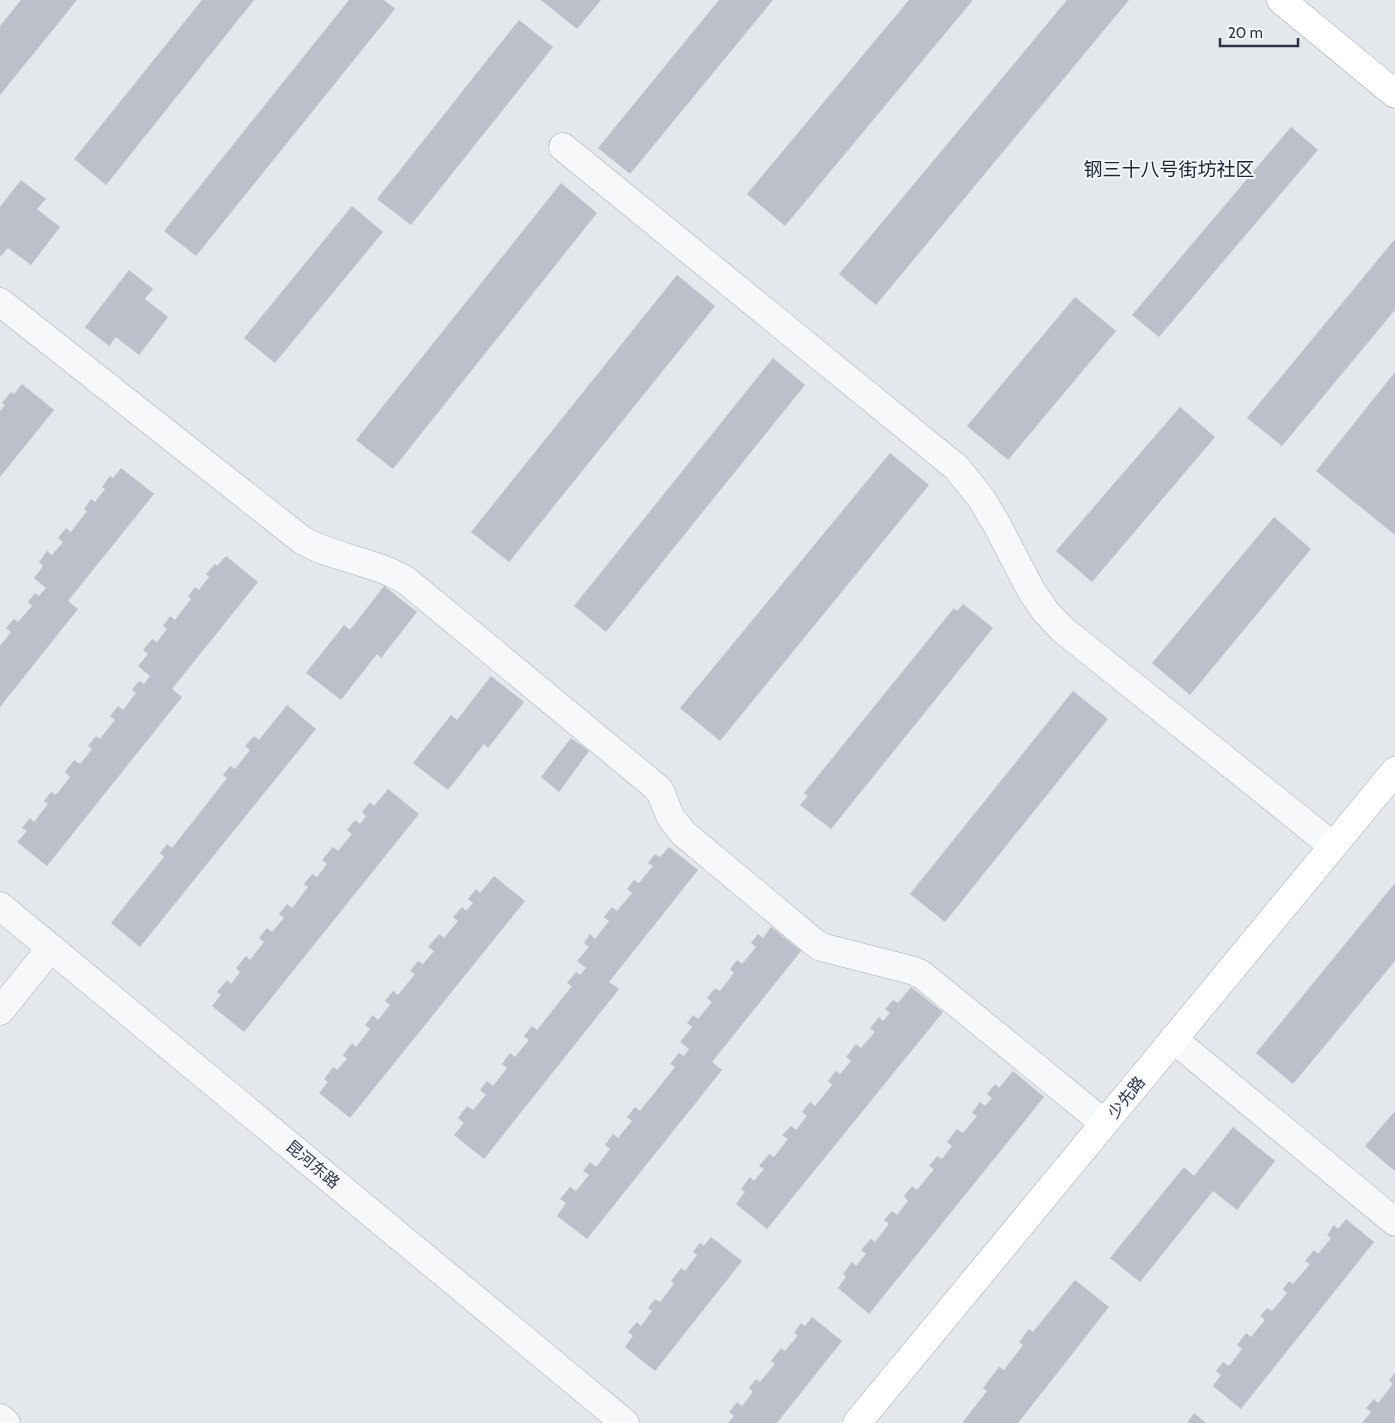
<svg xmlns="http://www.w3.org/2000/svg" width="1395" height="1423" viewBox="0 0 1395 1423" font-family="Cabin,'Noto Sans SC',sans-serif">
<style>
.building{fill:#bbc0ca}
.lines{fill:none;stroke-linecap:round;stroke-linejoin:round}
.minor-casing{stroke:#a9aeb7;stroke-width:29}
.major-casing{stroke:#a3abb8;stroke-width:29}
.minor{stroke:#f7f8fa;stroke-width:28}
.major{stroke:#fff;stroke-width:28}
.labels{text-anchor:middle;stroke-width:4;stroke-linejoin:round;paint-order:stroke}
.street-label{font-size:16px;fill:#2b3445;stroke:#f4f6f9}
.quarter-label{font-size:19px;fill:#1d2536;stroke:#f4f6f9}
</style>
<rect width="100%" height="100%" fill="#e4e7ec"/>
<g class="building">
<path d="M21 0H77L0 95V26Z"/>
<path d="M202 0H254L106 185 74 159Z"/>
<path d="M349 0H384L395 9 196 256 164 231Z"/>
<path d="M541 0H601L577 29Z"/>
<path d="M719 0H773L630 174 598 148Z"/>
<path d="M909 0H973L785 226 747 194Z"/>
<path d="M1067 0H1129L876 305 839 274Z"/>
<path d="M519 20 553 47 411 225 377 199Z"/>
<path d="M1291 127 1318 150 1159 337 1132 315Z"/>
<path d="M21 180 46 199 37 209 60 227 31 265 8 248 1 256 0 255V207Z"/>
<path d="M561 183 597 213 393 469 356 440Z"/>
<path d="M352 206 383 232 275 363 244 338Z"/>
<path d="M1395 239V310L1282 446 1247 418Z"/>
<path d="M129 270 153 289 145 299 168 317 139 355 116 337 109 346 85 327Z"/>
<path d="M677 275 715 306 509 562 471 532Z"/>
<path d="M1075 297 1116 331 1008 460 967 426Z"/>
<path d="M773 358 805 385 606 632 574 606Z"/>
<path d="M1395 372V535L1316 471Z"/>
<path d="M22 384 54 410 0 477V411L5 405 2 403 11 392 14 394Z"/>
<path d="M1180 407 1215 437 1092 582 1056 551Z"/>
<path d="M890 453 929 485 720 741 680 708Z"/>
<path d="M121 468 154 494 68 601 78 609 0 707V646L11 632 6 628 14 619 18 622 32 606 28 602 35 593 39 596 46 588 34 578 43 566 39 562 47 551 52 555 63 542 58 538 66 528 71 532 87 511 84 509 91 499 95 502 105 489 102 487 110 476 113 478Z"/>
<path d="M1274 517 1311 549 1190 695 1152 663Z"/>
<path d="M226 556 258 582 172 689 182 697 47 866 17 842 27 831 22 828 30 818 34 822 48 804 44 801 51 792 56 795 70 777 65 772 74 760 80 764 92 749 88 746 96 736 100 739 115 720 110 716 118 706 123 710 136 693 132 690 139 681 144 684 150 676 138 666 148 654 143 650 152 639 157 642 167 629 163 626 170 616 175 620 191 599 188 596 195 587 199 590 209 577 206 574 215 564 217 566Z"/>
<path d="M384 586 417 612 381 658 377 654 341 700 306 673 344 625 350 630Z"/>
<path d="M963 604 993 628 831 829 800 805 808 796 804 793 954 608 957 611Z"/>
<path d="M491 676 524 702 488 748 484 744 448 790 413 763 451 715 457 720Z"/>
<path d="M1073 691 1108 719 945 922 910 894Z"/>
<path d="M287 705 316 729 140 947 111 923 164 857 160 853 167 844 172 848 227 778 223 775 230 766 235 769 250 750 245 746 254 736 259 740Z"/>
<path d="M571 738 589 751 559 792 541 777Z"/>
<path d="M388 789 419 814 244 1032 212 1006 221 995 217 992 227 980 231 984 240 972 236 968 246 956 250 960 264 942 259 938 267 928 272 932 284 918 279 914 287 904 292 908 308 887 304 884 312 874 317 877 327 864 322 860 333 847 338 851 352 834 347 830 355 820 360 824 366 816 362 812 370 802 374 806Z"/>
<path d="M669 847 698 870 609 982 619 989 484 1159 454 1135 464 1123 458 1118 467 1106 473 1110 486 1095 480 1090 487 1081 493 1086 507 1068 502 1064 510 1053 515 1057 529 1040 524 1036 532 1026 537 1030 572 986 567 983 576 972 580 975 586 968 577 961 589 947 584 943 590 934 595 939 609 921 604 917 612 907 617 911 632 893 627 889 634 880 639 883 653 866 648 863 655 854 660 857Z"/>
<path d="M494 876 525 901 350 1118 319 1093 328 1082 324 1079 333 1067 337 1070 347 1059 343 1055 352 1043 356 1047 370 1029 365 1025 373 1015 378 1020 390 1005 385 1001 393 991 398 995 415 974 410 971 418 961 423 964 434 951 428 947 439 934 444 938 458 921 453 917 462 907 466 911 473 903 468 899 476 889 480 893Z"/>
<path d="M1395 883V961L1293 1084 1256 1053Z"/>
<path d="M771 927 801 951 712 1062 722 1070 587 1239 557 1216 566 1203 560 1199 570 1187 576 1191 589 1175 583 1171 590 1162 596 1167 610 1149 605 1145 613 1134 618 1138 632 1121 627 1117 635 1107 640 1111 675 1067 670 1064 679 1053 684 1056 689 1049 680 1042 692 1027 687 1023 693 1015 698 1019 712 1002 707 998 715 988 720 991 734 973 730 969 737 960 742 964 756 947 751 943 758 934 763 938Z"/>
<path d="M911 987 943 1012 767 1229 736 1204 745 1192 741 1189 750 1177 754 1181 764 1169 759 1166 769 1154 774 1157 788 1139 782 1135 791 1126 796 1130 807 1116 802 1112 810 1102 815 1106 832 1085 828 1081 836 1071 840 1074 851 1061 846 1057 856 1044 861 1048 875 1032 870 1028 879 1017 883 1021 890 1013 885 1009 893 1000 898 1003Z"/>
<path d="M1013 1071 1044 1097 869 1314 838 1288 846 1277 843 1274 852 1262 856 1266 866 1254 861 1250 871 1239 875 1242 889 1224 884 1220 892 1211 897 1215 908 1201 904 1196 912 1186 917 1190 934 1169 929 1166 937 1156 942 1159 952 1146 947 1142 957 1129 963 1133 977 1116 972 1113 980 1102 985 1106 992 1098 987 1094 995 1084 999 1088Z"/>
<path d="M1395 1111V1171L1365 1146Z"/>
<path d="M1233 1127 1275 1161 1237 1210 1213 1191 1140 1282 1110 1258 1184 1167 1194 1176Z"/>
<path d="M1346 1219 1374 1242 1241 1409 1213 1386 1221 1375 1216 1371 1223 1362 1229 1366 1242 1349 1237 1345 1246 1333 1251 1337 1265 1320 1260 1316 1267 1308 1272 1311 1287 1293 1283 1289 1289 1281 1293 1284 1310 1264 1305 1261 1314 1250 1318 1254 1331 1238 1327 1235 1334 1225 1338 1229Z"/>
<path d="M711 1237 742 1261 655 1371 625 1347 633 1336 628 1332 637 1322 641 1326 652 1311 648 1308 655 1299 660 1302 674 1284 671 1281 681 1268 685 1271 697 1255 693 1252 700 1243 704 1246Z"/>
<path d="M1075 1280 1109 1307 1018 1423H962L987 1391 983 1388 999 1367 1004 1370 1023 1345 1019 1342 1029 1329 1033 1332Z"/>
<path d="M812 1317 842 1341 777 1423H728L734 1416 729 1412 737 1402 742 1406 753 1392 749 1388 756 1379 760 1382 775 1364 771 1361 781 1348 785 1351 798 1335 794 1333 801 1323 805 1326Z"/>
<path d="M1395 1373V1423H1362L1371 1412 1366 1408 1374 1399 1378 1403 1393 1384 1389 1380Z"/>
<path d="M1194 1413 1206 1423H1187Z"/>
</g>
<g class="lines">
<defs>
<g id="minor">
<path d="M563 147 957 468 981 498 997 525 1032 592 1046 612 1062 629 1333 846"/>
<path d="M0 302 302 540C335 559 376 561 408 582L655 786 660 791 670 816 683 833 815 943 821 947 911 970 921 974 1104 1123"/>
<path d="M0 906 625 1423"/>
<path d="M0 1011 51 948"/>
<path d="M1173 1039 1395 1222"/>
<path d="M0 1418 6 1423"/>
</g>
<g id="major">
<path d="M1281 0 1395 94"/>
<path d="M857 1423 1395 771"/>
</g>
</defs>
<use href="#minor" class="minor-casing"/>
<use href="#major" class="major-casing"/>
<use href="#minor" class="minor"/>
<use href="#major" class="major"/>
</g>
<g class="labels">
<g class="street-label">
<text transform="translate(1126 1097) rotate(-51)" y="6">少先路</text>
<text transform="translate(313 1164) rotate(40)" y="6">昆河东路</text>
</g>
<g class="quarter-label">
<text x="1169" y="176">钢三十八号街坊社区</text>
</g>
</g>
<path d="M1220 38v8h78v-8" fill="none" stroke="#2b3445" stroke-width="2.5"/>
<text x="1228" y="38" font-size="15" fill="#2b3445" stroke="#f4f6f9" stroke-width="4" paint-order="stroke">20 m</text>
</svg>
